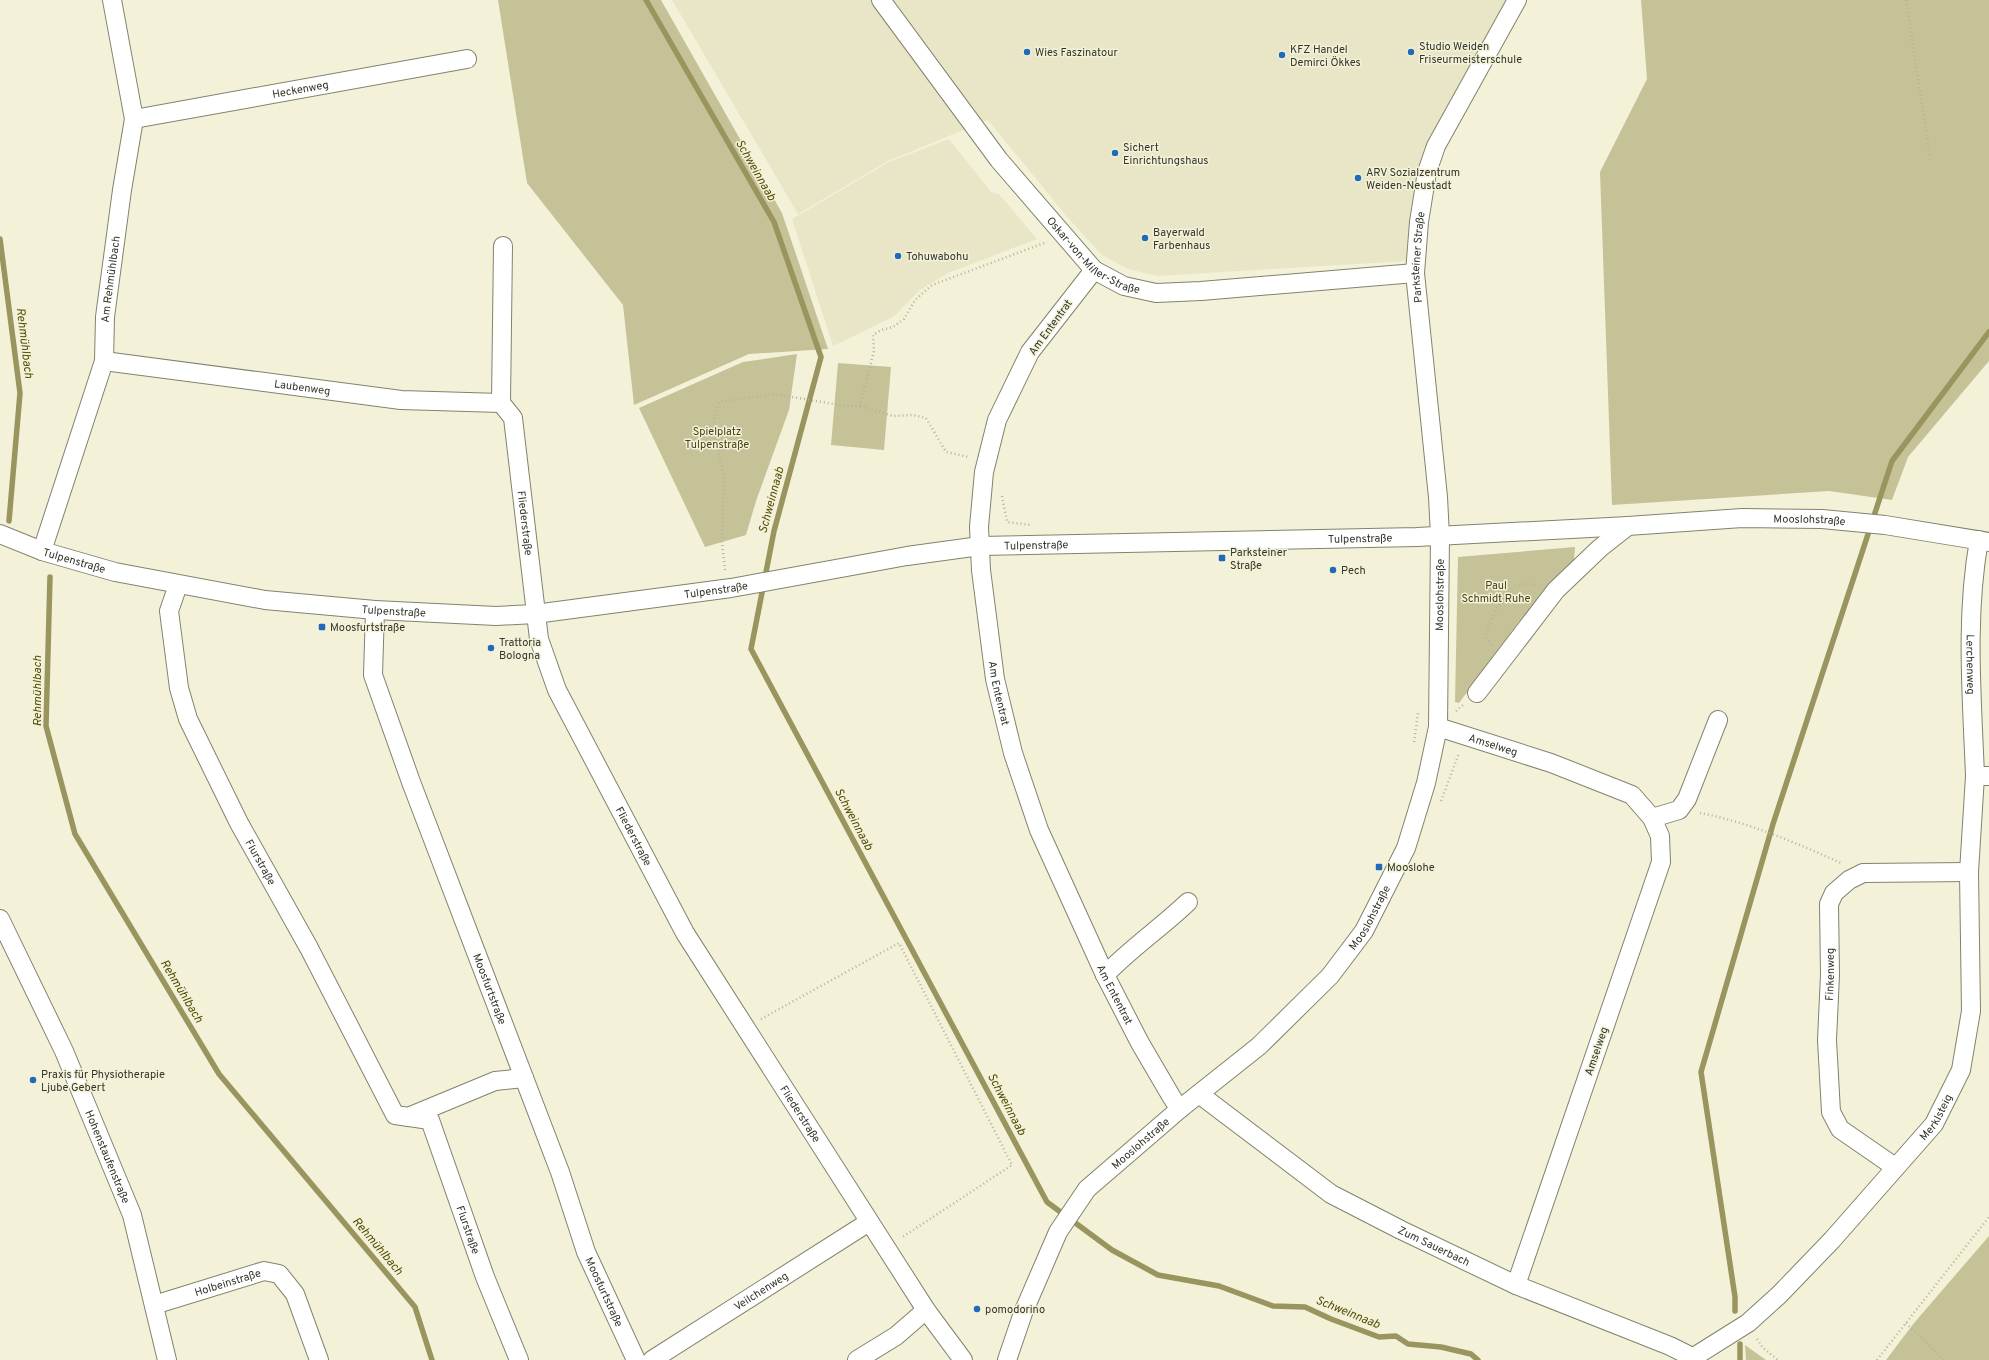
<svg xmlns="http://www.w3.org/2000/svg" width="1989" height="1360" viewBox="0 0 1989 1360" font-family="Overpass,sans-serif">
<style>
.built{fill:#e8e6c6}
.green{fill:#c6c298}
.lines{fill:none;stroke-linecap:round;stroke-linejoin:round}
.stream{stroke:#9a955e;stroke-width:5.5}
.minor-casing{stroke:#83826c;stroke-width:20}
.path{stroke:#b3b39f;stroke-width:2.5;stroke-dasharray:1 3;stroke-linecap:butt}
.minor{stroke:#fff;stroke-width:18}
.poi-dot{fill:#206ab9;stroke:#f3f2d9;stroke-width:1.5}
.labels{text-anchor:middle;stroke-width:3;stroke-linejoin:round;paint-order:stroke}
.poi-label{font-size:11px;fill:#34342a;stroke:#f3f2d9;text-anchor:start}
.street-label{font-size:11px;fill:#34342a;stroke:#f3f2d9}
.park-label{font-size:11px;fill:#454115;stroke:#f3f2d9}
.water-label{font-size:12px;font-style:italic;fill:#534d06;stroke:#f3f2d9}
</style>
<rect width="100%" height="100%" fill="#f3f2d9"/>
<g class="built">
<path d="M672 0H1510L1427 150 1407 261 1157 276 1128 269 1102 255 1068 218 988 120 888 161 798 214Z"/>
<path d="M949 139 991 192 999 194 1037 239 948 273 920 290 893 317 833 346 792 219 889 162Z"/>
</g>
<g class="green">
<path d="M498 0H661L782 213 828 349 749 354 634 405 623 305 527 183Z"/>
<path d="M1641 0H1989V361L1908 457 1892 500 1829 491 1612 505 1600 172 1647 79Z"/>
<path d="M797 354 789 410 756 501 746 535 705 547 639 408 743 362Z"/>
<path d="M838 363 891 367 884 450 831 445Z"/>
<path d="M1575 547 1574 561 1518 623 1459 703 1455 702 1458 557Z"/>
<path d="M1989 1236V1360H1886L1914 1323Z"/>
<path d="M1745 1345 1766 1360H1746Z"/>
</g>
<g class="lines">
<g class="stream">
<path d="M646 0 774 222 821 357 774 531 751 649 1047 1202 1112 1250 1158 1275 1219 1286 1273 1306 1305 1307 1331 1319 1379 1337 1396 1336 1408 1344 1441 1347 1471 1354 1478 1360"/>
<path d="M0 239 20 393 9 521"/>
<path d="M50 577 46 726 75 834 219 1074 415 1307 432 1360"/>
<path d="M1735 1311V1297L1701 1072 1773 824 1892 461 1989 332"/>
<path d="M1740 1344V1360"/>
</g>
<defs>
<g id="minor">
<path id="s1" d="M881 0 999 160 1094 270 1124 286 1156 293 1201 291 1415 273"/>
<path id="s2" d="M134 119 467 59"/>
<path id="s3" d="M503 246 501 403 513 418 539 639 557 690 685 933 926 1310 963 1360"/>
<path id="s4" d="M1094 270 1030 352 997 420 984 472 979 527 981 570 995 679 1013 753 1039 830 1105 975 1140 1043 1171 1096 1178 1107 1181 1108"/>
<path id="s5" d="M104 361 401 400 501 403"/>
<path id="s6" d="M0 534 42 551 115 572 265 600 375 610 496 616 535 614 731 588 907 556 980 546 1417 537 1628 526 1742 518 1822 519 1885 525 1989 542"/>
<path id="s7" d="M1979 540C1965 618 1972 697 1975 776H1989"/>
<path id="s8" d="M42 551 104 361 105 317 122 190 134 119 112 0"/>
<path id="s9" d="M178 585 169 611 179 688 188 719 239 823 309 948 395 1115 430 1120 485 1277 519 1360"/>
<path id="s10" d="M375 610 373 675 411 782 560 1172 586 1252 636 1360"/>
<path d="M1477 693 1556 590 1600 548 1628 526"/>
<path id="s11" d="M1438 727 1551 763 1632 795 1652 818 1660 836 1661 862 1516 1285"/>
<path d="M1652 818 1679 810 1687 799 1718 720"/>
<path id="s12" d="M0 919 64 1051 132 1215 167 1360"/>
<path d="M1105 975C1131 948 1162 927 1188 902"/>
<path id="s13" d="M1199 1094 1331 1194 1401 1230 1516 1285 1670 1346 1692 1357"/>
<path d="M408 1117 495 1081 524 1078"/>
<path id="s14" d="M1895 1167 1840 1129 1831 1112 1827 1040 1830 975 1829 904 1834 893 1849 880 1863 873 1969 872"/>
<path id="s15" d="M154 1305 264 1271 279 1274 295 1294 319 1360"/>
<path id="s16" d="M652 1360 869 1222"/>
<path d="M857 1360 896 1336 926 1310"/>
<path id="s17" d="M1007 1360 1023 1313 1058 1232 1087 1189 1181 1108 1259 1046 1330 976 1364 931 1406 848 1426 783 1438 727 1440 536 1438 497 1415 273 1419 222 1427 172 1436 146 1517 0"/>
<path id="s18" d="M1689 1360 1748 1323 1779 1295 1832 1240 1934 1124 1961 1070 1971 1011 1969 872 1975 776"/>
</g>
</defs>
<use href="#minor" class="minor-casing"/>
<g class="path">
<path d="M1906 0 1930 157"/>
<path d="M860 406 893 416 913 415 926 418 946 452 969 457"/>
<path d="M1002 496 1007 522 1031 525"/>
<path d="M725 570 722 542 724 476 717 447 714 418 719 402 774 394 846 406H860L874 351 873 335 881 330 893 327 904 319 915 300 932 285 1047 242"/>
<path d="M1491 645 1486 634C1494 612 1506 578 1536 585"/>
<path d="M1456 711 1464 704"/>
<path d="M1414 742 1418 713"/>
<path d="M1441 801 1459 753"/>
<path d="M1700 813C1745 821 1799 844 1841 863"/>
<path d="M761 1019 899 943 1012 1165 901 1238"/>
<path d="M1906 1323 1944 1360"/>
<path d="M1757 1339 1763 1348 1778 1360"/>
<path d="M1877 1360 1989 1217"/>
</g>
<use href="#minor" class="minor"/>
</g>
<g class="poi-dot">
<circle cx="1027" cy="52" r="4"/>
<circle cx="1411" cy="52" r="4"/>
<circle cx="1282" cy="55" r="4"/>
<circle cx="1115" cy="153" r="4"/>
<circle cx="1358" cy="178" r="4"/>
<circle cx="1145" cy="238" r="4"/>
<circle cx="898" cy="256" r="4"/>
<rect x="1218" y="554" width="8" height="8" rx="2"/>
<circle cx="1333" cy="570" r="4"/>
<rect x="318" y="623" width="8" height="8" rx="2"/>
<circle cx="491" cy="648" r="4"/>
<rect x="1375" y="863" width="8" height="8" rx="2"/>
<circle cx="33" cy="1080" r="4"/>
<circle cx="977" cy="1309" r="4"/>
</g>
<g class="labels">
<g class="poi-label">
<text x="1419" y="50">Studio Weiden<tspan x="1419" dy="13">Friseurmeisterschule</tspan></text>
<text x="1290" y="53">KFZ Handel<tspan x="1290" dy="13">Demirci Ökkes</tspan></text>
<text x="1035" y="56">Wies Faszinatour</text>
<text x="1123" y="151">Sichert<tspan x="1123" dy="13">Einrichtungshaus</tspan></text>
<text x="1366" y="176">ARV Sozialzentrum<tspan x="1366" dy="13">Weiden-Neustadt</tspan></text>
<text x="1153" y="236">Bayerwald<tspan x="1153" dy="13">Farbenhaus</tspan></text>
<text x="906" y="260">Tohuwabohu</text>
<text x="1230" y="556">Parksteiner<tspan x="1230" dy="13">Straße</tspan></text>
<text x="1341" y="574">Pech</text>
<text x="330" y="631">Moosfurtstraße</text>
<text x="499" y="646">Trattoria<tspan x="499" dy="13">Bologna</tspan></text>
<text x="1387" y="871">Mooslohe</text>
<text x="41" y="1078">Praxis für Physiotherapie<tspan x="41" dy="13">Ljube Gebert</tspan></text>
<text x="985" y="1313">pomodorino</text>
</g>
<g class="street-label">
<text dy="4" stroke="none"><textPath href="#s2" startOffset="169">Heckenweg</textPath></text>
<text dy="4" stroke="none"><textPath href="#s1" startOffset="335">Oskar-von-Miller-Straße</textPath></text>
<text dy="4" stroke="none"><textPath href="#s17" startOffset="1259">Parksteiner Straße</textPath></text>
<text dy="4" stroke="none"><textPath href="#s8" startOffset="282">Am Rehmühlbach</textPath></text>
<text transform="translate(1050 327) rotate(-54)" y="4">Am Ententrat</text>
<text dy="4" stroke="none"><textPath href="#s5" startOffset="200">Laubenweg</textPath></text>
<text dy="4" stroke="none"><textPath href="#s6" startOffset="1825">Mooslohstraße</textPath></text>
<text dy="4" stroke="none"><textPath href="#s3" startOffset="282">Fliederstraße</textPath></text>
<text dy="4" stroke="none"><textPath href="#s6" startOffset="1375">Tulpenstraße</textPath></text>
<text dy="4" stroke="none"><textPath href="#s6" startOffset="1051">Tulpenstraße</textPath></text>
<text dy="4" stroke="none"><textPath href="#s6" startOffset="79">Tulpenstraße</textPath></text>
<text dy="4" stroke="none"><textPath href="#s6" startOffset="727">Tulpenstraße</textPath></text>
<text dy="4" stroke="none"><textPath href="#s17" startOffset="920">Mooslohstraße</textPath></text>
<text dy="4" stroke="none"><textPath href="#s6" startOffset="403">Tulpenstraße</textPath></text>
<text dy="4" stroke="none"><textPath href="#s7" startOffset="125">Lerchenweg</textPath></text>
<text dy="4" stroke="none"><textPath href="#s4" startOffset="456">Am Ententrat</textPath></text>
<text dy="4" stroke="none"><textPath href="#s11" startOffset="58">Amselweg</textPath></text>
<text dy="4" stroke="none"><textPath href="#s3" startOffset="618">Fliederstraße</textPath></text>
<text dy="4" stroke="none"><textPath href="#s9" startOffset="298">Flurstraße</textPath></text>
<text dy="4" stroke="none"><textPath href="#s17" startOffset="584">Mooslohstraße</textPath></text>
<text dy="4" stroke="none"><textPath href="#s14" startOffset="224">Finkenweg</textPath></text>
<text dy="4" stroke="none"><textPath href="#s10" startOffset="400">Moosfurtstraße</textPath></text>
<text dy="4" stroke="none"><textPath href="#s4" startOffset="780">Am Ententrat</textPath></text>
<text transform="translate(1596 1051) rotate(-71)" y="4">Amselweg</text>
<text dy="4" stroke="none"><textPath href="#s3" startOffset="942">Fliederstraße</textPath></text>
<text dy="4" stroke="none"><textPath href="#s18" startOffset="349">Merklsteig</textPath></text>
<text dy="4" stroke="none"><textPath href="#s17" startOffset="260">Mooslohstraße</textPath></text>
<text dy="4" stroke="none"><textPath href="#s12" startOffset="261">Hohenstaufenstraße</textPath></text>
<text dy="4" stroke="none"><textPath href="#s9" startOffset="736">Flurstraße</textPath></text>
<text dy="4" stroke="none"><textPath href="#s13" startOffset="281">Zum Sauerbach</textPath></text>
<text dy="4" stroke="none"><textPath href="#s15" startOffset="77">Holbeinstraße</textPath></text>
<text dy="4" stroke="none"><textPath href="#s16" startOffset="129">Veilchenweg</textPath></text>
<text dy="4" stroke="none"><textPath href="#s10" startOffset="724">Moosfurtstraße</textPath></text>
</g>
<g class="park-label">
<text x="717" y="435">Spielplatz<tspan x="717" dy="13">Tulpenstraße</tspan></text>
<text x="1496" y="589">Paul<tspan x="1496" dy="13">Schmidt Ruhe</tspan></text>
</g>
<g class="water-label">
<text transform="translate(756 170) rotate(60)" y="4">Schweinnaab</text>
<text transform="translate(25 343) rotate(83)" y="4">Rehmühlbach</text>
<text transform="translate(771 500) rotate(-75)" y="4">Schweinnaab</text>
<text transform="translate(37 691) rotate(-90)" y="4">Rehmühlbach</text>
<text transform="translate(854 819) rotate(62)" y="4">Schweinnaab</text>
<text transform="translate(182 991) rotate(59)" y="4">Rehmühlbach</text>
<text transform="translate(1007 1104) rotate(62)" y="4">Schweinnaab</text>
<text transform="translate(378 1246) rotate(50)" y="4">Rehmühlbach</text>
<text transform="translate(1348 1312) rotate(22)" y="4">Schweinnaab</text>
</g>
</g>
</svg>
